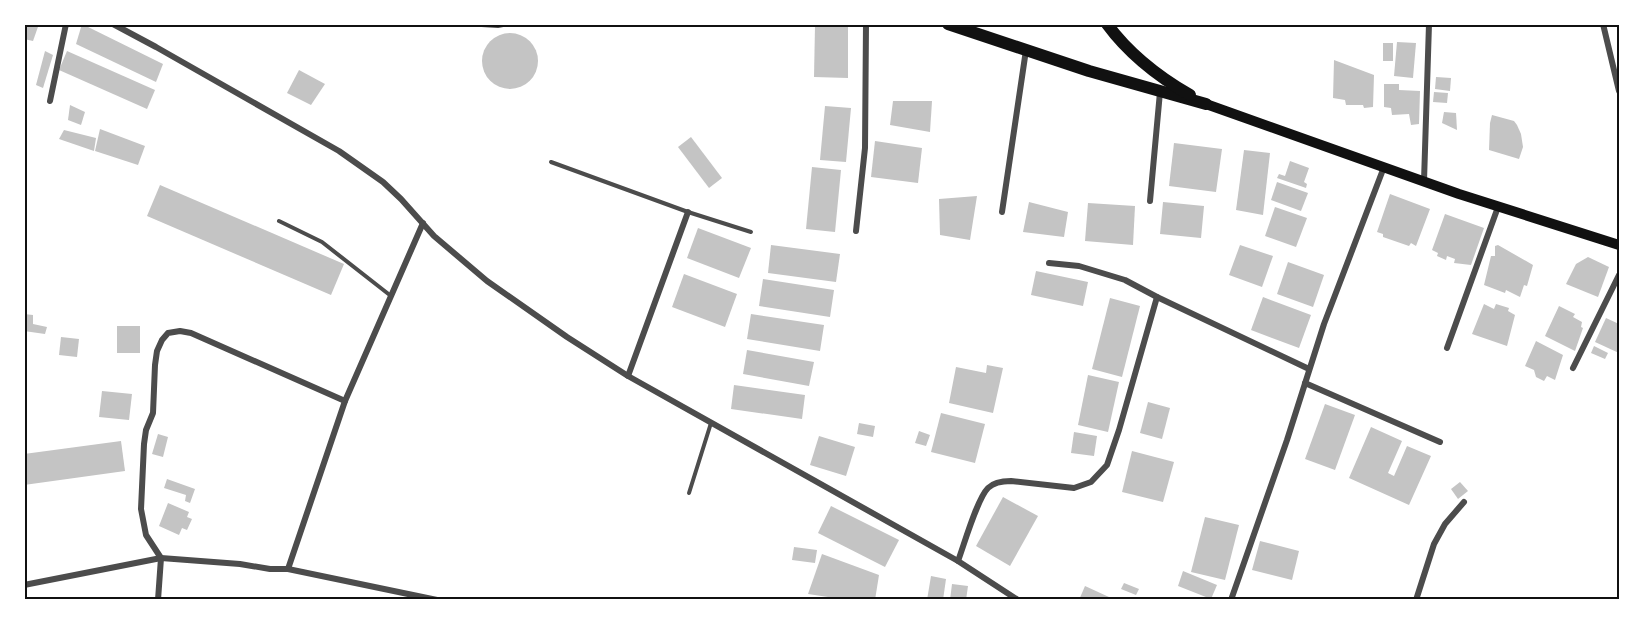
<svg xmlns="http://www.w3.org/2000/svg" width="1643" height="624" viewBox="0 0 1643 624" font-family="Jost,sans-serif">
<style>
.building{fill:#c4c4c4}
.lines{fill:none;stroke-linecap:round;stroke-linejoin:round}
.service{stroke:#4c4c4c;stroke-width:4}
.minor{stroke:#4c4c4c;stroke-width:6}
.secondary{stroke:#111;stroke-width:10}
.trunk{stroke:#111;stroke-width:12}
.neatline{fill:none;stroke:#111;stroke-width:2}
</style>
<rect width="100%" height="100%" fill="#fff"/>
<g class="building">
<path d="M24 24H39L33 41 24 39Z"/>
<path d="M82 24 163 64 156 82 76 44Z"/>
<path d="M815 26H848V78L814 77Z"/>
<circle cx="510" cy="61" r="28"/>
<path d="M1397 42 1416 43 1413 78 1394 76Z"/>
<rect x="1383" y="43" width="10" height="18"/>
<path d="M45 51 53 55 43 88 36 85Z"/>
<path d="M67 51 155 90 147 109 59 70Z"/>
<path d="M1334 60 1374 75 1373 107 1364 108 1363 105H1346L1345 100 1333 98Z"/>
<path d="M299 70 325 84 311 105 287 93Z"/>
<path d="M1436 77 1451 78 1450 91 1435 89Z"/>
<path d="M1384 84H1399V90L1420 91 1419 124 1411 125 1409 114 1392 115 1391 108 1384 107Z"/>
<path d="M1434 92 1448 93 1447 103 1433 102Z"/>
<path d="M893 101H932L930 132 890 125Z"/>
<path d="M70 105 85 112 81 125 68 120Z"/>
<path d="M825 106 851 108 846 162 820 160Z"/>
<path d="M1444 112 1456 113 1457 130 1442 123Z"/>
<path d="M1492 115 1514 121 1517 125 1521 134 1523 147 1519 159 1489 150 1490 123Z"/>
<path d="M100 129 145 146 138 165 95 151Z"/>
<path d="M64 130 96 138 94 151 59 139Z"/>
<path d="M691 137 722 178 709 188 678 147Z"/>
<path d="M875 141 922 148 918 183 871 177Z"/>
<path d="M1174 143 1222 149 1216 192 1169 186Z"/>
<path d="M1244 150 1270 153 1263 215 1236 210Z"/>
<path d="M1290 161 1309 168 1304 182 1307 184 1306 188 1277 178 1279 174 1285 176Z"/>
<path d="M812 167 841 170 835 232 806 229Z"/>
<path d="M1277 182 1308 193 1301 211 1271 200Z"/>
<path d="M160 185 344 264 331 295 147 216Z"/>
<path d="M1390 194 1430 209 1416 246 1411 243 1409 246 1383 237V234L1377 232Z"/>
<path d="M977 196 970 240 940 235 939 199Z"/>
<path d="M1029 202 1068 212 1064 237 1023 232Z"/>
<path d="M1163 202 1204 206 1201 238 1160 234Z"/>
<path d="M1088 203 1135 206 1133 245 1085 241Z"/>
<path d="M1275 207 1307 218 1296 247 1265 236Z"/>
<path d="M1445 214 1484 228 1471 265 1454 263 1455 259 1447 256 1446 260 1437 256 1438 253 1432 250Z"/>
<path d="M698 228 751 248 739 278 687 258Z"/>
<path d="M771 245 840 254 836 282 768 273Z"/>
<path d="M1240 245 1273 256 1262 287 1229 275Z"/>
<path d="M1498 245 1533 265 1527 286 1524 285 1520 297 1506 290 1505 293 1484 285 1491 256H1495V246Z"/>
<path d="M1588 257 1609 267 1598 297 1566 284 1576 264Z"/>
<path d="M1288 262 1324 275 1313 307 1277 294Z"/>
<path d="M1036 271 1088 282 1083 306 1031 295Z"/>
<path d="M684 274 737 294 725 327 672 307Z"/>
<path d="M763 279 834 290 830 317 759 306Z"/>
<path d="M1263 297 1311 315 1299 348 1251 330Z"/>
<path d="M1110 298 1140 306 1122 377 1092 369Z"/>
<path d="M1484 304 1494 309 1496 304 1509 308 1508 311 1515 315 1507 346 1472 334Z"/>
<path d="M1559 306 1575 314 1573 317 1582 322 1581 327 1583 328 1575 351 1545 336Z"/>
<path d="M24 314 33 315V324L47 327 45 334 24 331Z"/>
<path d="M751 314 824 325 820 351 747 339Z"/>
<path d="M1606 318 1619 324V353L1595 342Z"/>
<rect x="117" y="326" width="23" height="27"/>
<path d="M61 337 79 339 77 357 59 355Z"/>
<path d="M1536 341 1563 355 1555 380 1547 376 1544 381 1536 377 1534 370 1525 366Z"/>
<path d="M1594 346 1608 353 1605 359 1591 353Z"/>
<path d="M747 350 814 362 809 386 743 374Z"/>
<path d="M987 365 1003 368 993 413 949 403 956 367 986 373Z"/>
<path d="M1088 375 1119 382 1108 432 1078 425Z"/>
<path d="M734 385 805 395 802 419 731 409Z"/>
<path d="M102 391 132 394 129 420 99 417Z"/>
<path d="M1148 402 1170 408 1162 439 1140 433Z"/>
<path d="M1325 404 1355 415 1335 470 1305 459Z"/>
<path d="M941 413 985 424 975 463 931 452Z"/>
<path d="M859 423 875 426 873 437 857 434Z"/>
<path d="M1371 427 1402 441 1388 473 1394 476 1407 446 1431 456 1409 505 1349 478Z"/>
<path d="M919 431 930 435 926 446 915 443Z"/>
<path d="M1074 432 1097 436 1094 456 1071 453Z"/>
<path d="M158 434 168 437 163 457 152 454Z"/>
<path d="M819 436 855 447 846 476 810 465Z"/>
<path d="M121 441 125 471 24 485V454Z"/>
<path d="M1132 451 1174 462 1163 502 1122 492Z"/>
<path d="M167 479 195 489 190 503 185 501 186 495 164 488Z"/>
<path d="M1460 482 1468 491 1458 499 1451 489Z"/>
<path d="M1003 497 1038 516 1010 566 976 546Z"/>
<path d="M168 503 189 512 187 517 192 519 187 530 182 528 179 535 159 526Z"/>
<path d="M831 506 899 540 885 567 818 533Z"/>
<path d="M1205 517 1239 525 1225 580 1191 572Z"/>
<path d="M1260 541 1299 551 1292 580 1252 570Z"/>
<path d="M794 547 817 550 815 563 792 560Z"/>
<path d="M822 554 879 575 875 600H848L808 594Z"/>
<path d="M1183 571 1217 585 1211 599 1178 586Z"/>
<path d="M931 576 946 579 943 600H927Z"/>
<path d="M1124 583 1139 589 1136 595 1121 589Z"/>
<path d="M952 584 968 586 966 600H950Z"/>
<path d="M1085 586 1109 597 1107 600H1079Z"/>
</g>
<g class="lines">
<g class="service">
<path d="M465 24 498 26 508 24"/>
<path d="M551 162 688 212 751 232"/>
<path d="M279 221 322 242 391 296"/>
<path d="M689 493 711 423"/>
</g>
<g class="minor">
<path d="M113 24 156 47 339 151 383 182 401 199 434 236 487 281 567 337 628 376 958 561 1018 600"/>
<path d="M1603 24 1619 91"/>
<path d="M50 101 66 24"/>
<path d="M1424 181 1429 24"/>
<path d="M1150 201 1160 92"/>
<path d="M1002 212 1026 50"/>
<path d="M856 231 865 148 866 24"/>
<path d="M1049 263 1079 266 1125 280 1157 297 1309 369"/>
<path d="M1447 348 1498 207"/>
<path d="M1573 368 1619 275"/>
<path d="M628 376 688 212"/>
<path d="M1305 383 1440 442"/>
<path d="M958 561C964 545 977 499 988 488 994 482 1002 481 1011 481L1074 488 1091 482 1107 465 1119 430 1157 297"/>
<path d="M288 569 345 401 423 223"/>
<path d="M24 585 161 558 240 564 270 569H288L437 600"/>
<path d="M158 600 161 558 146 535 141 509 144 444 146 430 153 413 155 365 157 351 162 340 168 333 180 331 191 333 345 401"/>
<path d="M1231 600 1287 440 1324 324 1384 167"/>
<path d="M1416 600 1434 544 1445 524 1464 502"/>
</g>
<path class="secondary" d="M1206 104 1459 194 1619 245"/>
<g class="trunk">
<path d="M948 24 1089 71 1206 104"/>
<path d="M1107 24C1129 54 1157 76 1190 95"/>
</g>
</g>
<rect width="1643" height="624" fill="none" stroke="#ffffff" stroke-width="51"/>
<rect x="26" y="26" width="1592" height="572" class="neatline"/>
</svg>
